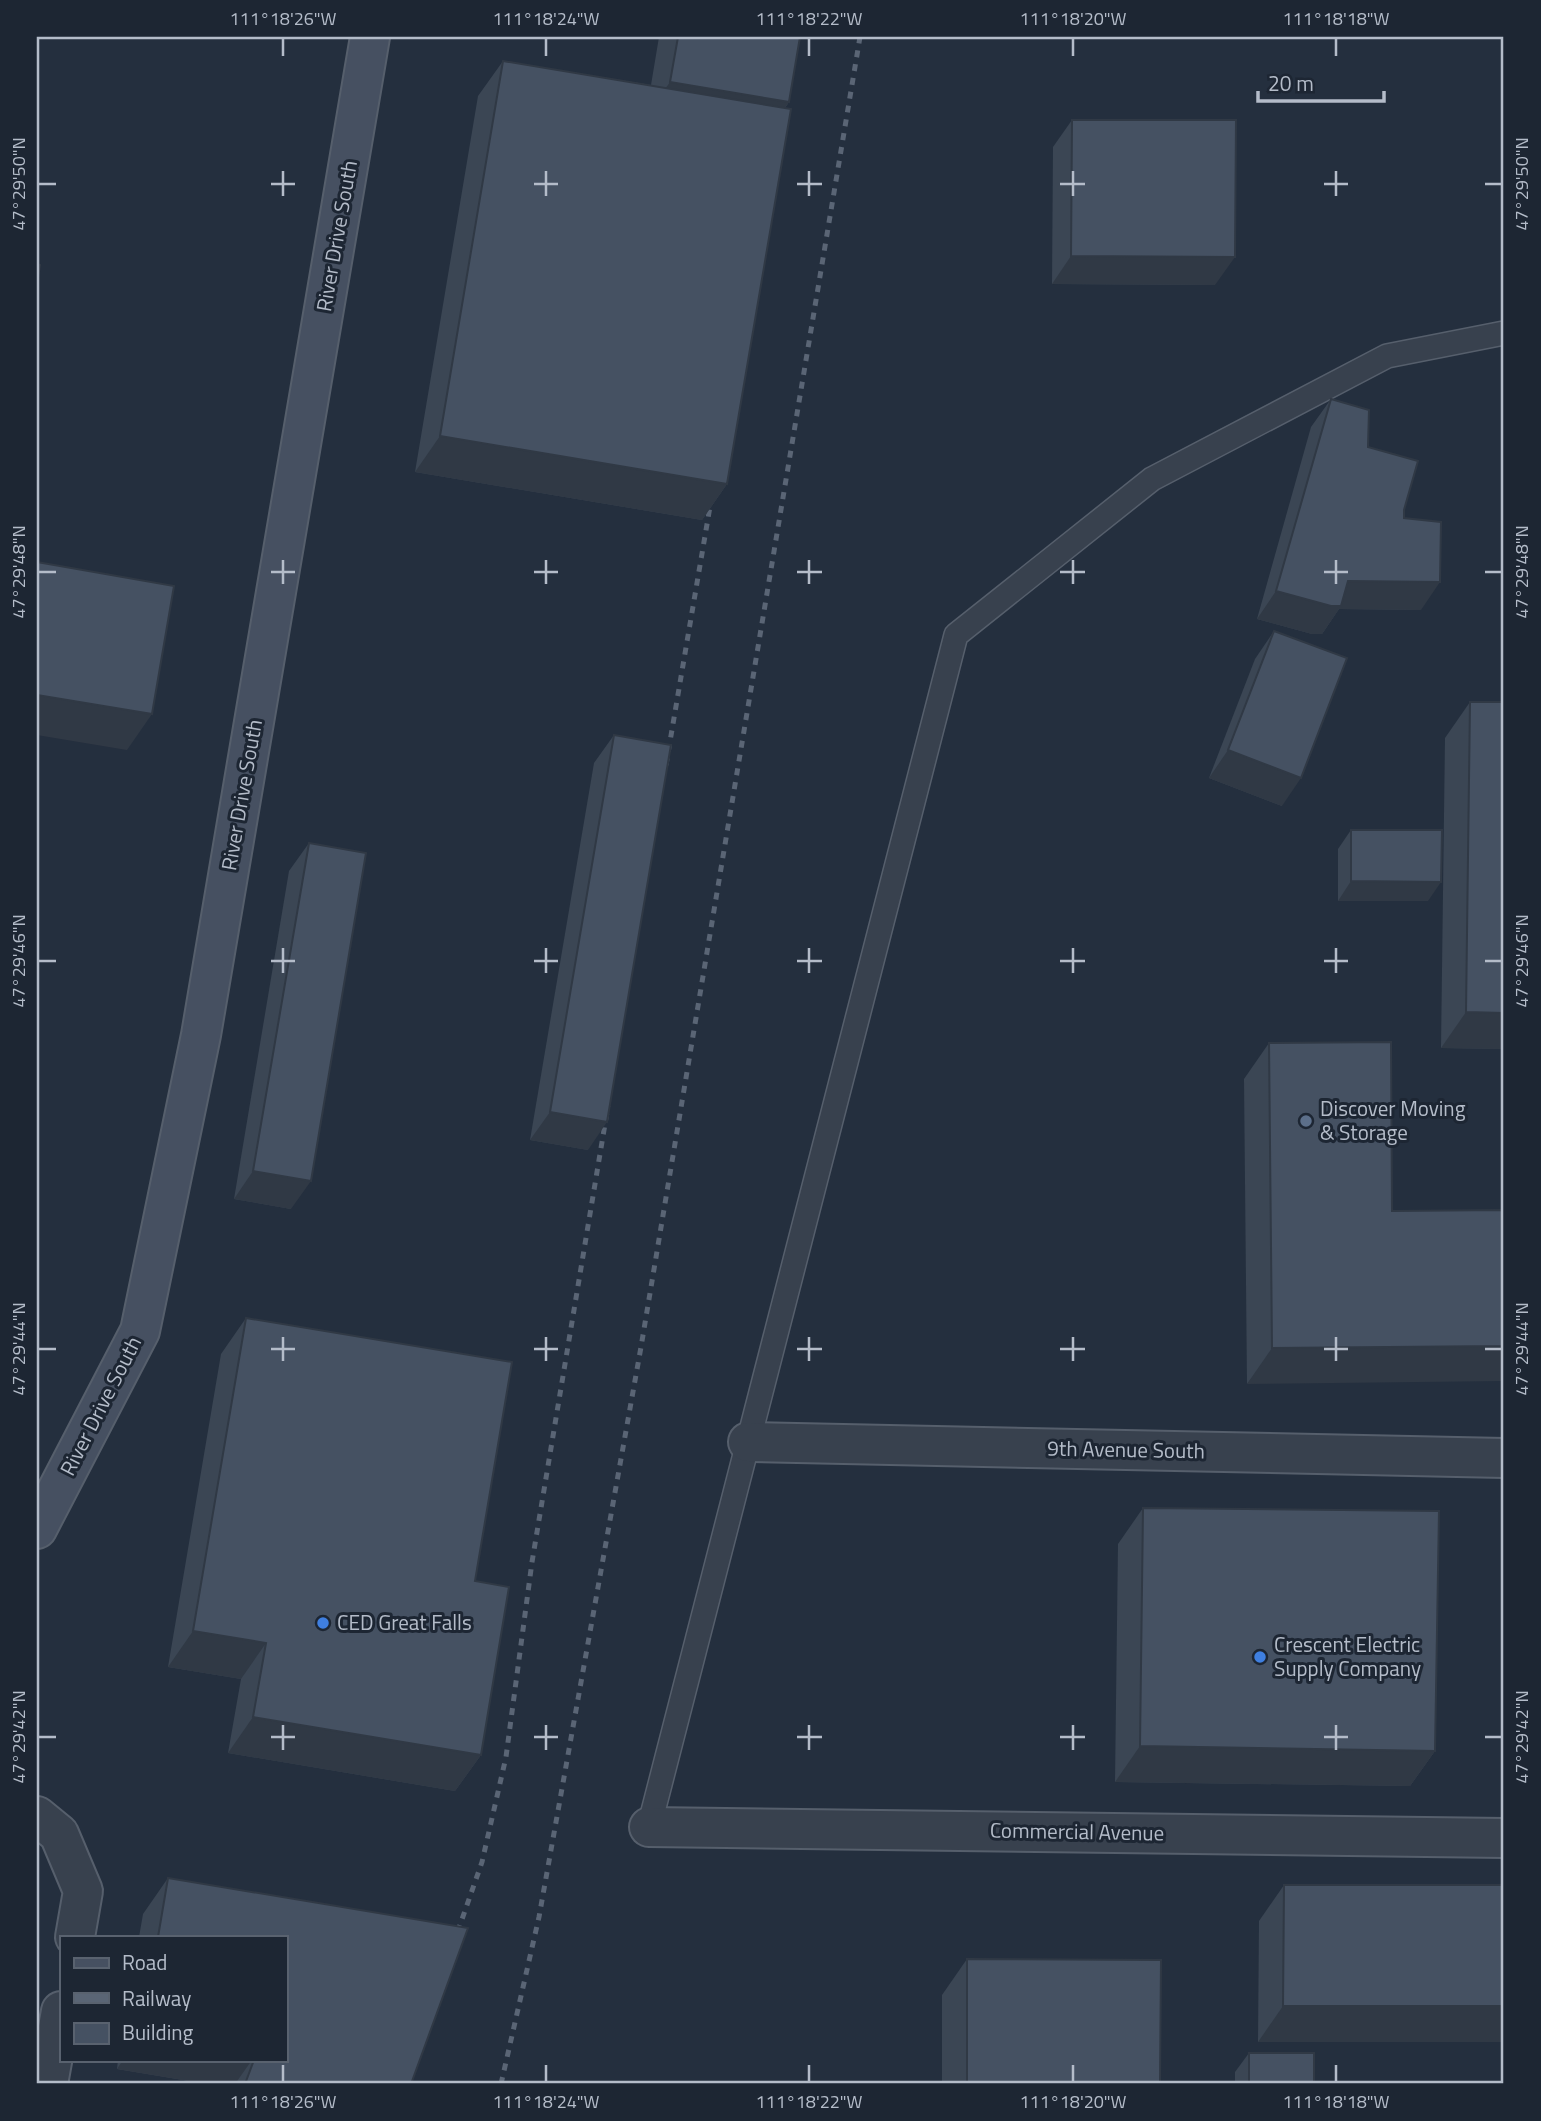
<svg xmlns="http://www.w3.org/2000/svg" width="1541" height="2121" viewBox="0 0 1541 2121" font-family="'Titillium Web',sans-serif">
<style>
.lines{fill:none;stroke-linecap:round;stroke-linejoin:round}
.service-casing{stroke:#565f6c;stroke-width:26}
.minor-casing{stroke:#565f6c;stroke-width:42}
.secondary-casing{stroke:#565f6c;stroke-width:42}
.service{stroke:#38414e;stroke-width:23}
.minor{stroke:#38414e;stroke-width:38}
.secondary{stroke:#465061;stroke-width:38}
.rail{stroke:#5a6575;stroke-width:5;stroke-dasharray:7 7;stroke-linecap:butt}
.wall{fill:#3b4654}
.shaded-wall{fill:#303945}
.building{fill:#455162;stroke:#303945;stroke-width:2}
.ticks{fill:none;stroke:#b4bcc9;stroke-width:2.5}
.service-dot{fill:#5c6f8a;stroke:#1d2633;stroke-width:2.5}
.shop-dot{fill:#3f7fe0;stroke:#1d2633;stroke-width:2.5}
.labels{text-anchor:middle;stroke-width:6;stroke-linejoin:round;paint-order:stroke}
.street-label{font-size:21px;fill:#b4bcc9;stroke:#1d2633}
.poi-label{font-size:21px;fill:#b4bcc9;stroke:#1d2633;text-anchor:start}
.neatline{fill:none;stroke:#b4bcc9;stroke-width:2.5}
.ticks-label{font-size:18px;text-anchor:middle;fill:#b4bcc9}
</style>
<rect width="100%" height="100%" fill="#242f3e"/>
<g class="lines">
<defs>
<path id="service" d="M649 1827 956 635 1152 479 1387 356 1504 333"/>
<g id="minor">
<path d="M748 1442 1504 1458"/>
<path d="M37 1816 59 1834 83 1891 75 1937"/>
<path d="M649 1827 1504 1838"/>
<path d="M48 2084 61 2011"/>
</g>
<path id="secondary" d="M37 1529 140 1331 201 1035 370 37"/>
</defs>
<use href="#service" class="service-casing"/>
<use href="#minor" class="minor-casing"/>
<use href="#secondary" class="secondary-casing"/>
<use href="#service" class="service"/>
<use href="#minor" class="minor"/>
<use href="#secondary" class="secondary"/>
<g class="rail">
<path d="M666 765 713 489"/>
<path d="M453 1945 482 1862 506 1757 532 1562 608 1106"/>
<path d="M501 2084 539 1917 641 1347 860 37"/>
</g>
</g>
<g class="wall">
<path d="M659 37H800L789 102 785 108 727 484 702 520 415 472 478 96 503 61 651 85Z"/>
<path d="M1072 120 1215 285 1052 284 1053 147Z"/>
<path d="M1331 399 1368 447 1404 510V518L1421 610 1339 609 1322 634H1312L1257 619 1311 427Z"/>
<path d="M1274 631 1282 806 1209 778 1255 659Z"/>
<path d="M1470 702H1504V1049L1441 1048 1445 738Z"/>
<path d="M614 735 588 1150 530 1140 594 763Z"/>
<path d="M1351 830 1428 901H1338V849Z"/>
<path d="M309 843 291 1209 234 1199 289 871Z"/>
<path d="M1269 1043 1392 1211 1247 1384 1244 1079Z"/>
<path d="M246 1318 475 1581 481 1755 455 1791 228 1753 241 1679 168 1667 221 1354Z"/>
<path d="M1143 1508 1435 1751 1410 1786 1115 1782 1118 1544Z"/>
<path d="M168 1878 468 1928 411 2084H207L117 2069 118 2060H285V1937H139L143 1914Z"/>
<path d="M1284 1885H1504V2042H1258L1259 1921Z"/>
<path d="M967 1959 1160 2084H942V1995Z"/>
<path d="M1249 2053 1314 2084H1235V2072Z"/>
</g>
<g class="shaded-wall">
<path d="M670 82 789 102 764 138 645 118Z"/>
<path d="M1071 256 1235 257 1215 285 1052 284Z"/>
<path d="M440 436 727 484 702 520 415 472Z"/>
<path d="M1348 581 1440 582 1421 610 1339 609 1322 634H1312L1257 619 1276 591Z"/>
<path d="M37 695 152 714 127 750 37 735Z"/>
<path d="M1228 750 1301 778 1282 806 1209 778Z"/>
<path d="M1351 881 1441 882 1428 901H1338Z"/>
<path d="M1466 1012 1504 1013V1049L1441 1048Z"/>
<path d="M550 1112 607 1122 588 1150 530 1140Z"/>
<path d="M253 1171 311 1181 291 1209 234 1199Z"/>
<path d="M1504 1346V1381L1247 1384 1272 1348Z"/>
<path d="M193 1631 266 1643 241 1679 168 1667Z"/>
<path d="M253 1717 481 1755 455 1791 228 1753Z"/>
<path d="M1140 1746 1435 1751 1410 1786 1115 1782Z"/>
<path d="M1283 2006H1504V2042H1258Z"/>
<path d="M123 2060H252L235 2084H207L117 2069Z"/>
</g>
<g class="building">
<path d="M678 37H800L789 102 670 82Z"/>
<path d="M503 61 791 109 727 484 440 436Z"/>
<path d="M1072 120H1236L1235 257 1071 256Z"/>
<path d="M37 264 40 265 37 284Z"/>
<path d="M1331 399 1369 410 1368 447 1418 461 1404 510V518L1441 522 1440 582 1348 581 1341 606H1331L1276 591Z"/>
<path d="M37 562 174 586 152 714 37 695Z"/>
<path d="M1274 631 1347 658 1301 778 1228 750Z"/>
<path d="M1470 702H1504V1013L1466 1012Z"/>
<path d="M614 735 671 745 607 1122 550 1112Z"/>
<path d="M1351 830H1442L1441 882 1351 881Z"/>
<path d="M309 843 366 853 311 1181 253 1171Z"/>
<path d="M1391 1042 1392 1211 1504 1210V1346L1272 1348 1269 1043Z"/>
<path d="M246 1318 512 1362 475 1581 509 1587 481 1755 253 1717 266 1643 193 1631Z"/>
<path d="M1143 1508 1439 1511 1435 1751 1140 1746Z"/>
<path d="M168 1878 468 1928 411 2084H245L254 2060H285V1937H158Z"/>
<path d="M1284 1885H1504V2006H1283Z"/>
<path d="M967 1959 1161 1960 1160 2084H967Z"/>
<rect x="1249" y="2053" width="65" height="31"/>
</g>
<path class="ticks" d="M283 38V56M546 38V56M809 38V56M1073 38V56M1336 38V56M283 171V196M546 171V196M809 171V196M1073 171V196M1336 171V196M38 184H56M271 184H295M534 184H558M797 184H822M1060 184H1085M1324 184H1348M1485 184H1502M283 560V584M546 560V584M809 560V584M1073 560V584M1336 560V584M38 572H56M271 572H295M534 572H558M797 572H822M1060 572H1085M1324 572H1348M1485 572H1502M283 948V973M546 948V973M809 948V973M1073 948V973M1336 948V973M38 961H56M271 961H295M534 961H558M797 961H822M1060 961H1085M1324 961H1348M1485 961H1502M283 1337V1361M546 1337V1361M809 1337V1361M1073 1337V1361M1336 1337V1361M38 1349H56M271 1349H295M534 1349H558M797 1349H822M1060 1349H1085M1324 1349H1348M1485 1349H1502M283 1725V1750M546 1725V1750M809 1725V1750M1073 1725V1750M1336 1725V1750M38 1737H56M271 1737H295M534 1737H558M797 1737H822M1060 1737H1085M1324 1737H1348M1485 1737H1502M283 2065V2082M546 2065V2082M809 2065V2082M1073 2065V2082M1336 2065V2082"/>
<circle class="service-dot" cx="1306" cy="1121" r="7"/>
<g class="shop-dot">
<circle cx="323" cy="1623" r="7"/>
<circle cx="1260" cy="1657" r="7"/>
</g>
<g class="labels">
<g class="street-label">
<text transform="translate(337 236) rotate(-80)" y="7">River Drive South</text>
<text transform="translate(242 795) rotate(-80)" y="7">River Drive South</text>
<text transform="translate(101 1406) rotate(-63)" y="7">River Drive South</text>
<text transform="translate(1126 1450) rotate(1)" y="7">9th Avenue South</text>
<text transform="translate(1077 1832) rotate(1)" y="7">Commercial Avenue</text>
</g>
<g class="poi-label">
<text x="1320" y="1116">Discover Moving<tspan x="1320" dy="24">&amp; Storage</tspan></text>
<text x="337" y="1630">CED Great Falls</text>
<text x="1274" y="1652">Crescent Electric<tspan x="1274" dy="24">Supply Company</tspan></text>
</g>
</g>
<rect width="1541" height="2121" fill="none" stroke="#1d2633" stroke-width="77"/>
<rect x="60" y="1936" width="228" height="126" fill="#1d2633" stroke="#59626f" stroke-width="2"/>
<rect x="74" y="1958" width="35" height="10" fill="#465061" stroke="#59626f" stroke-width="2"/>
<text x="122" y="1970" font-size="21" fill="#b4bcc9">Road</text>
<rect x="74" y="1993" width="35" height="10" fill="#5a6575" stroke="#59626f" stroke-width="2"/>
<text x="122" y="2006" font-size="21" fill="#b4bcc9">Railway</text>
<rect x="74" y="2023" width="35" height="21" fill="#455162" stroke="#59626f" stroke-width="2"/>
<text x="122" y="2040" font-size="21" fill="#b4bcc9">Building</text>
<path d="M1258 91v10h126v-10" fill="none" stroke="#b4bcc9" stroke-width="3.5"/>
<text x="1268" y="91" font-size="21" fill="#b4bcc9" stroke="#1d2633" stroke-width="5" paint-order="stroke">20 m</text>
<rect x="38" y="38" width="1464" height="2044" class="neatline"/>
<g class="ticks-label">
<text x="283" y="25">111°18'26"W</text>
<text x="546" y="25">111°18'24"W</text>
<text x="809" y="25">111°18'22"W</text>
<text x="1073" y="25">111°18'20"W</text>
<text x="1336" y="25">111°18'18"W</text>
<text transform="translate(19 184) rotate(-90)" y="6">47°29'50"N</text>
<text transform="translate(1522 184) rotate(-90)" y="6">47°29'50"N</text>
<text transform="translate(19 572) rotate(-90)" y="6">47°29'48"N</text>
<text transform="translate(1522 572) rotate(-90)" y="6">47°29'48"N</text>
<text transform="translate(19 961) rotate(-90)" y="6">47°29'46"N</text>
<text transform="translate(1522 961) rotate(-90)" y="6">47°29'46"N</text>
<text transform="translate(19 1349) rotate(-90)" y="6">47°29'44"N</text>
<text transform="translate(1522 1349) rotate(-90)" y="6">47°29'44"N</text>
<text transform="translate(19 1737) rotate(-90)" y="6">47°29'42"N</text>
<text transform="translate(1522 1737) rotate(-90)" y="6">47°29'42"N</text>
<text x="283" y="2108">111°18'26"W</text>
<text x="546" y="2108">111°18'24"W</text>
<text x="809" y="2108">111°18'22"W</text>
<text x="1073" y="2108">111°18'20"W</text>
<text x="1336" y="2108">111°18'18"W</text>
</g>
</svg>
